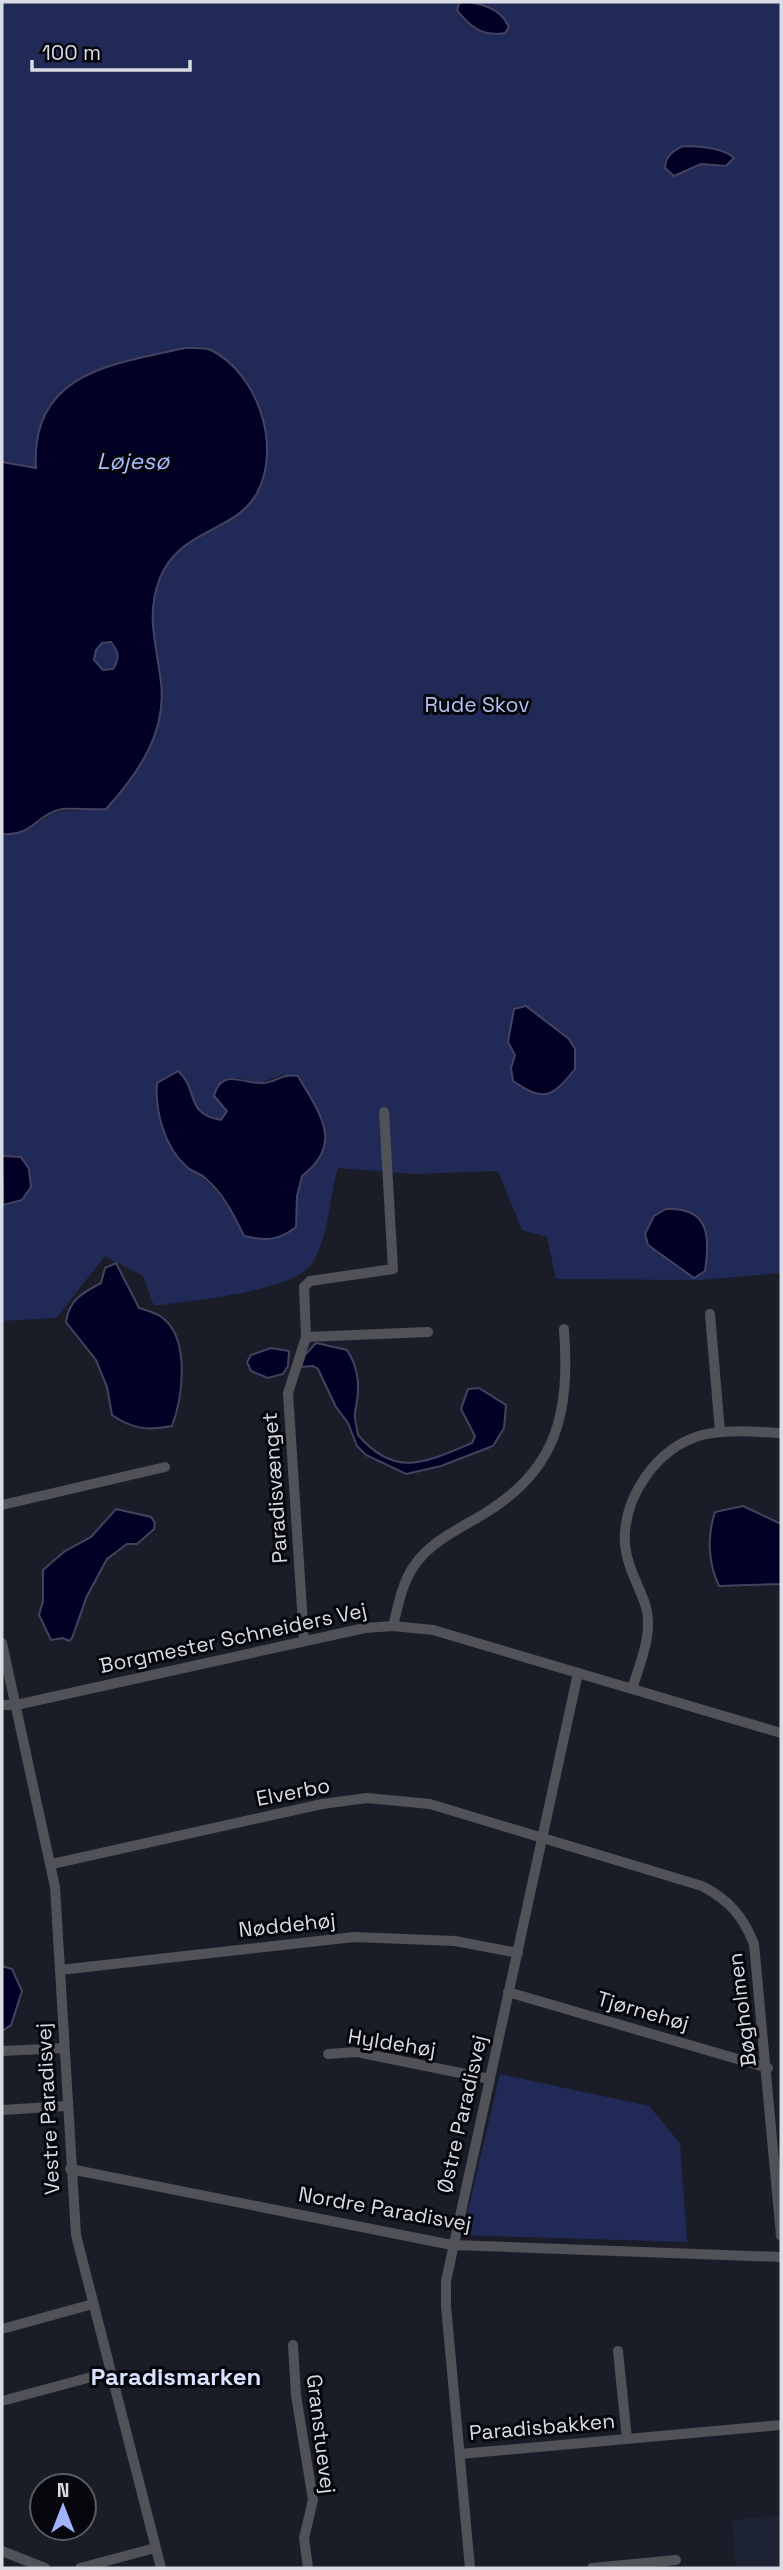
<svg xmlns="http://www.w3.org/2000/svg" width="783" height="2570" viewBox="0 0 783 2570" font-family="'Space Grotesk',sans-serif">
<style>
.built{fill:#1e2334}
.green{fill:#212a57;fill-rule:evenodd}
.water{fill:#030025;stroke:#44425e;stroke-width:2;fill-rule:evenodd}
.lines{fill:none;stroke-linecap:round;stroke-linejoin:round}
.street{stroke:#505258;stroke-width:10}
.labels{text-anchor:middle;stroke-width:6;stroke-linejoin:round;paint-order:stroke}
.park-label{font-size:21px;fill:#b5c3f4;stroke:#06070c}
.street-label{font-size:21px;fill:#dadce4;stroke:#06070c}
.water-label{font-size:23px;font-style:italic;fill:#aabcfd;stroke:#06070c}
.quarter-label{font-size:24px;font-weight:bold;fill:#d9e2fe;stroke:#06070c}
</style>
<rect width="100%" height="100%" fill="#1a1d28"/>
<path class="built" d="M781 2515V2568H736L732 2520Z"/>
<g class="green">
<path d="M2 2H781V1273L700 1280 556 1279 547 1237 522 1230 498 1171 413 1174 338 1168C329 1197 329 1235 313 1262 296 1292 188 1301 154 1306L143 1276 105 1256 56 1318 2 1321V1205L21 1157 2 1156V834C38 837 41 806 79 811L161 684 151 636 152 608 160 578 174 552 190 539 215 527 263 480 265 432 185 348 121 362 80 378 36 469 2 462ZM526 1006 569 1039 511 1068ZM284 1074C309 1109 349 1141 302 1176L297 1196 296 1228 245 1236C229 1207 215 1183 186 1167L185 1077C193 1100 196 1116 221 1120L227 1111 236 1077 260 1083ZM681 1209 696 1215 707 1230 648 1245 646 1233 654 1216Z"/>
<circle cx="106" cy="656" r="13"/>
<path d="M500 2074 649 2106 680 2143 687 2242 462 2235Z"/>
</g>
<g class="water">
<path d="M460 2C479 2 501 8 509 27L505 33C483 37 470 27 457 10Z"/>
<path d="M683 146C699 146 722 147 734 158L726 166 701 164 674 176 665 168C666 156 672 151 683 146Z"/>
<path d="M185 348C193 348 204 347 211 350 258 374 282 446 257 493 235 533 180 528 160 578 145 615 157 646 161 683 167 732 138 774 106 809 96 810 69 808 62 809 37 814 32 837 2 834V462L36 468C30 373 112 364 185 348ZM111 642C119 652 120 658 113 669L103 670 94 660 96 650 102 643Z"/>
<path d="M526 1006 569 1039 575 1049V1069C552 1098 544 1102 513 1081L511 1068 515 1055 508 1042 514 1009Z"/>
<path d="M178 1071C199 1089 184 1114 221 1120L227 1111 214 1096C221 1068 241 1083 260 1083 276 1084 279 1073 298 1076 319 1113 345 1143 302 1176L297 1196 296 1227C278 1241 266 1241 244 1236 234 1215 223 1193 205 1178 200 1173 192 1172 187 1167 164 1147 155 1111 157 1083Z"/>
<path d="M2 1156 21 1157 29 1169 31 1187 22 1200 3 1205Z"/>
<path d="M666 1209C710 1207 710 1237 705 1271L694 1278 648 1245 645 1234 654 1216Z"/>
<path d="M116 1263 139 1308C146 1310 153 1312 160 1316 191 1336 183 1397 172 1426 148 1431 132 1429 112 1415L107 1387 96 1360 66 1322C69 1300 82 1293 101 1283L105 1268Z"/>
<path d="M316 1343 347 1350C360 1370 360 1390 355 1412 354 1419 357 1428 358 1435 396 1479 426 1462 472 1443L475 1436 461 1409 468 1389 479 1388 506 1405 504 1428 493 1446 441 1466 406 1474 366 1455 357 1446 348 1423 336 1407 318 1369 313 1366 301 1367 305 1355Z"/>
<path d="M271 1348 289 1351 288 1366 283 1374 268 1378 251 1371 247 1362 251 1355Z"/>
<path d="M743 1506 781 1524V1584L719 1586C708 1563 707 1536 715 1512Z"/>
<path d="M116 1509 151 1517 155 1523 154 1529 137 1544H127L107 1559 87 1596 72 1638 69 1641 63 1638 51 1640 39 1615 43 1601V1570L65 1551 91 1537Z"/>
<path d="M2 1966 12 1969 22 1991 11 2025 2 2031Z"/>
</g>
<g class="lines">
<g class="street">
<path d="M710 1314 720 1432"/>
<path d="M306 1337 428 1332"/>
<path d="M2 1505 165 1467"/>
<path d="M393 1626C398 1606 402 1583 414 1566 430 1542 457 1530 482 1515 558 1470 570 1413 564 1329"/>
<path d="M304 1640 288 1393 306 1337 304 1287 310 1281 393 1269 384 1112"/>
<path d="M2 1643 55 1887 76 2235 161 2568"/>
<path d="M632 1689C641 1660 655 1630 644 1601 637 1582 627 1565 625 1545 622 1498 656 1448 702 1435 727 1429 755 1432 781 1433"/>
<path d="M2 1705H16L365 1628 393 1626 433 1630 781 1733"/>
<path d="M52 1864 322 1804 367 1798 430 1804 702 1886C729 1900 743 1916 754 1944L781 2236"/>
<path d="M60 1970 354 1937 455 1941 518 1953"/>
<path d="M508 1992 768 2068"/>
<path d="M2 2051 64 2048"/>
<path d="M328 2054 357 2052 490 2079"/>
<path d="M2 2110 67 2106"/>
<path d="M70 2169 452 2245 781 2257"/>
<path d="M2 2329 93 2304"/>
<path d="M293 2345 296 2395 313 2500 304 2538 308 2568"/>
<path d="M618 2351 627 2439"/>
<path d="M2 2401 110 2372"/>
<path d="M460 2454 781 2425"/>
<path d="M2 2551 45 2568"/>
<path d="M80 2568 155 2548"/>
<path d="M470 2568 446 2306V2281L578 1673"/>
<path d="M592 2568 676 2560"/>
</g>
</g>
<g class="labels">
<g class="park-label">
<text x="477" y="712">Rude Skov</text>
</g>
<g class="street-label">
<text transform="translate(275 1488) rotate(-94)" y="7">Paradisvænget</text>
<text transform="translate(233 1638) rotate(-12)" y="7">Borgmester Schneiders Vej</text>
<text transform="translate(293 1792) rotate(-11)" y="7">Elverbo</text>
<text transform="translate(287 1925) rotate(-6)" y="7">Nøddehøj</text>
<text transform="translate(742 2010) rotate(-97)" y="7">Bøgholmen</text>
<text transform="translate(643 2011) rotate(16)" y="7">Tjørnehøj</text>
<text transform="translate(392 2043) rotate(9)" y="7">Hyldehøj</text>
<text transform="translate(48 2109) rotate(-93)" y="7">Vestre Paradisvej</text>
<text transform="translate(462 2114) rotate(-77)" y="7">Østre Paradisvej</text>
<text transform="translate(385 2209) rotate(10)" y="7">Nordre Paradisvej</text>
<text transform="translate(542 2427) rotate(-5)" y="7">Paradisbakken</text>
<text transform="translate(321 2434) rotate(83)" y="7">Granstuevej</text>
</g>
<g class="water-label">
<text x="133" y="469">Løjesø</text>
</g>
<g class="quarter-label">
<text x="176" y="2385">Paradismarken</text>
</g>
</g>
<rect width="783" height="2570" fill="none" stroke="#dadce4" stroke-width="7"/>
<g transform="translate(63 2507)"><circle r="33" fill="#06070c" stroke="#5b5c62" stroke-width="2"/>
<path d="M0-5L12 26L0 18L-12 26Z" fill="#a0b3fd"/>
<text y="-10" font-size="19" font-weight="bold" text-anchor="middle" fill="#dadce4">N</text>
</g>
<path d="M32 60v10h158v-10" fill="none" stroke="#dadce4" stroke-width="3.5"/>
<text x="42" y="60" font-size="21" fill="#dadce4" stroke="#06070c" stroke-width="5" paint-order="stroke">100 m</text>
</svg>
